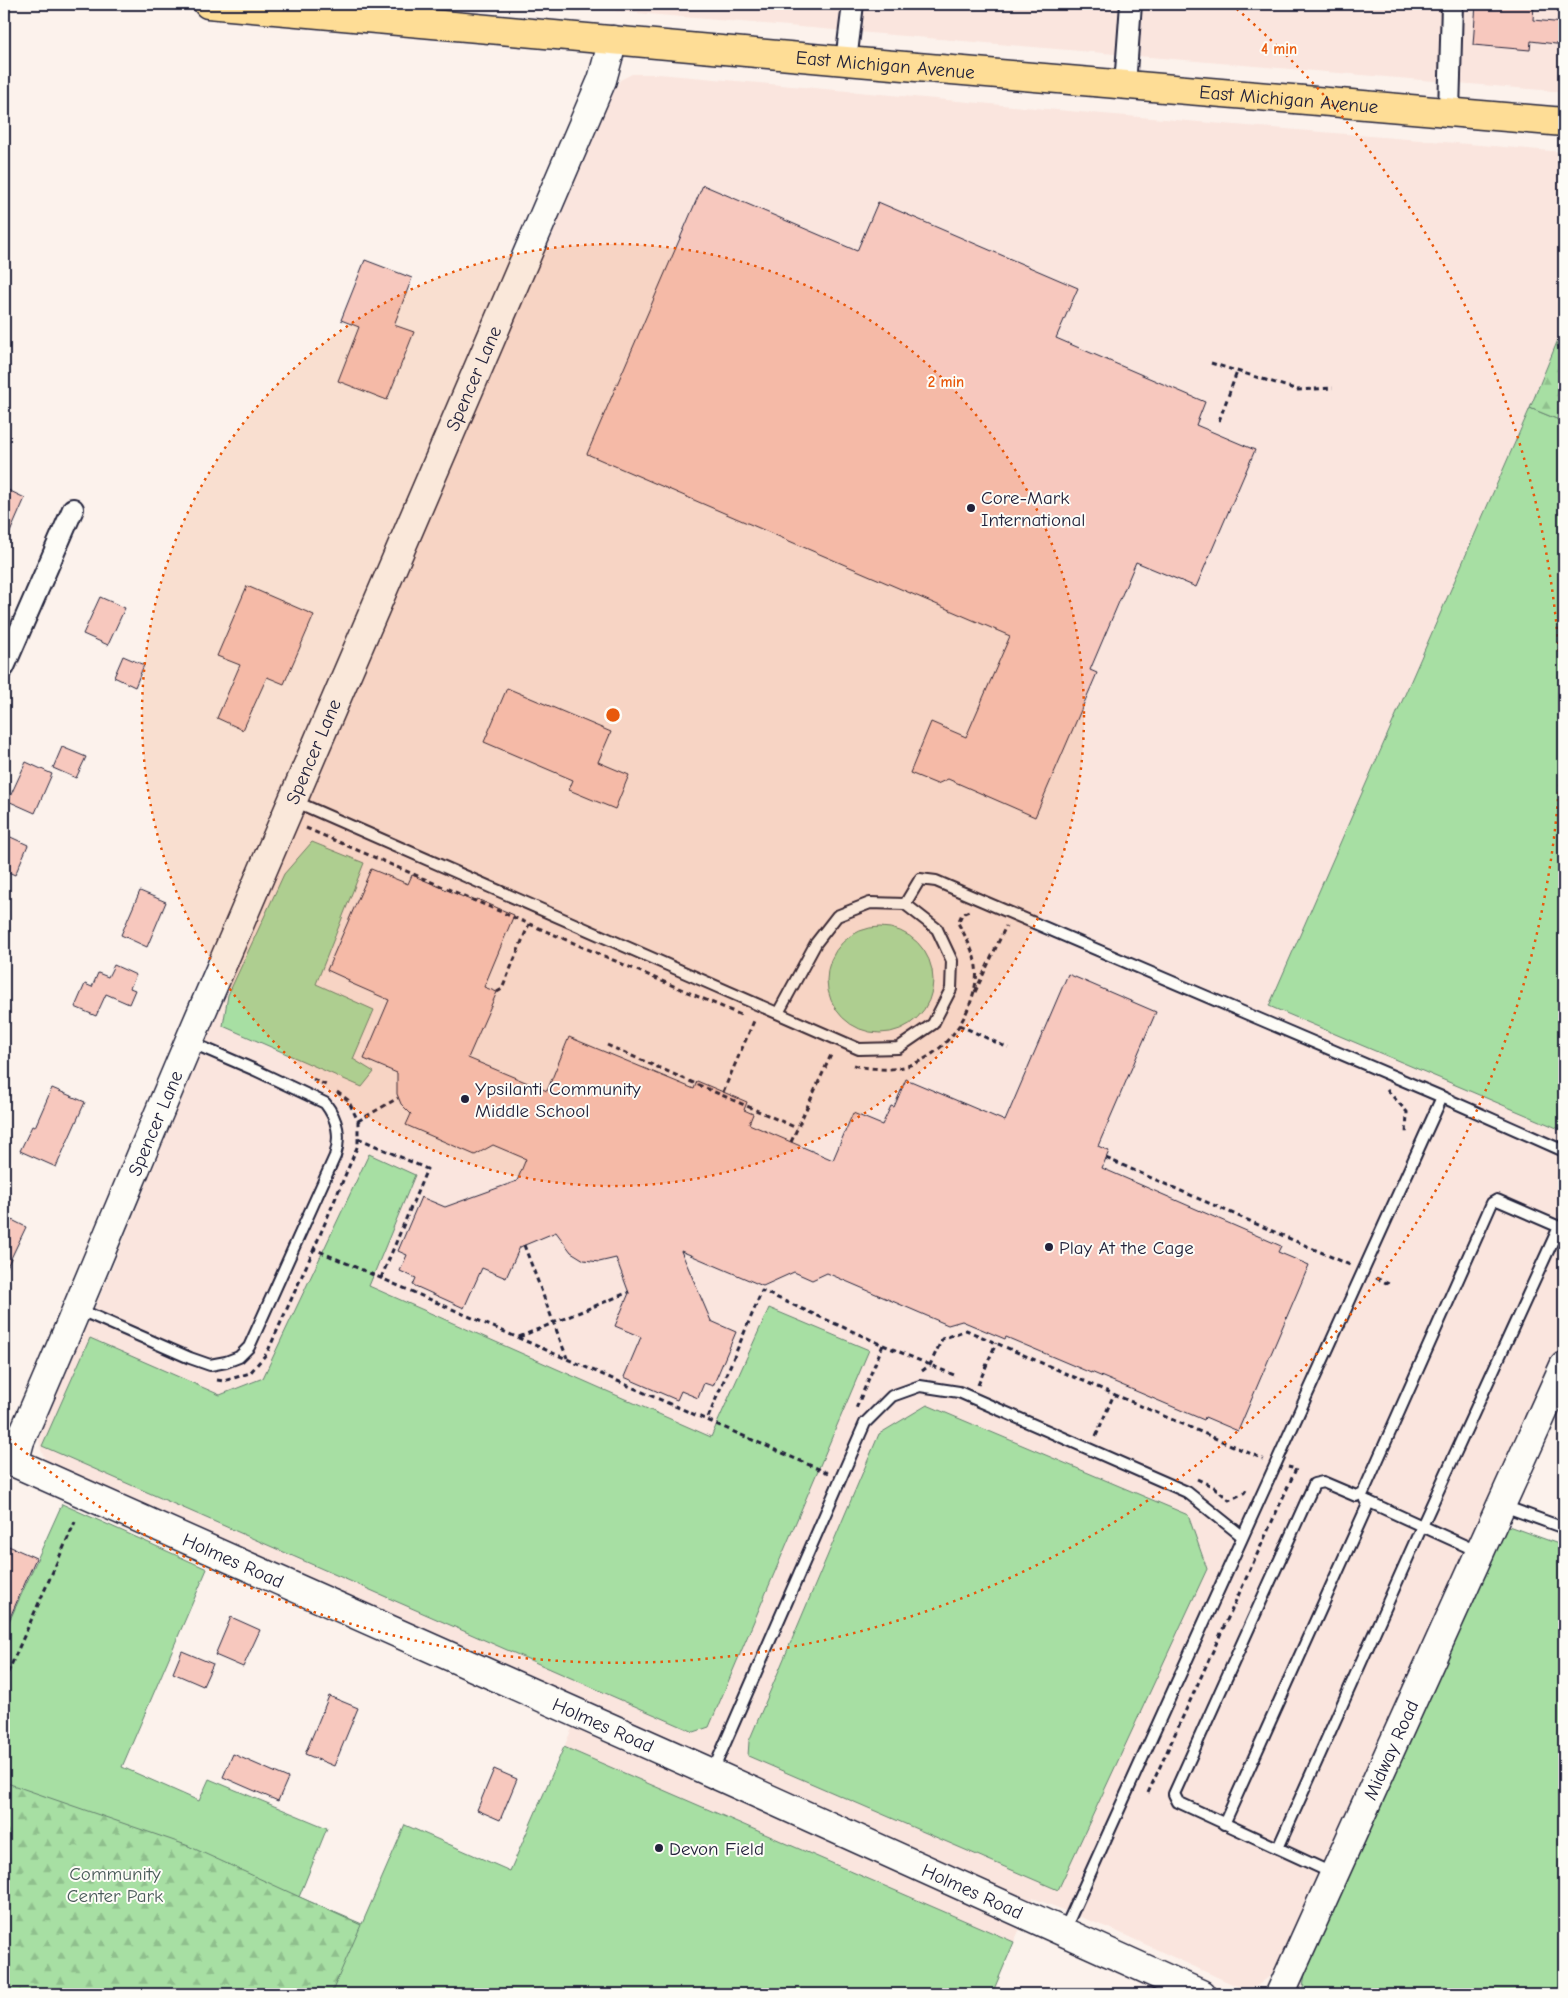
<svg xmlns="http://www.w3.org/2000/svg" width="1568" height="1998" viewBox="0 0 1568 1998" font-family="'Comic Neue',sans-serif">
<style>
.built{fill:#fae5de}
.green{fill:#a7dfa3;stroke:#64806f}
.forest{fill:url(#forest-firs);stroke:#64806f}
.building{fill:#f7c8be;stroke:#22223b}
.lines{fill:none;stroke-linecap:round;stroke-linejoin:round}
.lane-casing{stroke:#22223b;stroke-width:14}
.street-casing{stroke:#22223b;stroke-width:24}
.secondary-casing{stroke:#22223b;stroke-width:31}
.primary-casing{stroke:#22223b;stroke-width:31}
.path{stroke:#22223b;stroke-width:3;stroke-dasharray:5 4;stroke-linecap:butt}
.lane{stroke:#fdfcf7;stroke-width:10}
.street{stroke:#fdfcf7;stroke-width:20}
.secondary{stroke:#fdfcf7;stroke-width:28}
.primary{stroke:#fedd96;stroke-width:28}
.ring{fill:none;stroke:#e8590c;stroke-width:2.5;stroke-dasharray:2.5 5}
.poi-dot{fill:#22223b;stroke:#fdfcf7;stroke-width:2}
.labels{text-anchor:middle;stroke-width:4;stroke-linejoin:round;paint-order:stroke}
.street-label{font-size:19px;fill:#22223b;stroke:#fdfcf7}
.poi-label{font-size:19px;fill:#22223b;stroke:#fdfcf7;text-anchor:start}
.park-label{font-size:19px;fill:#4a5b5a;stroke:#fdfcf7}
.centre{fill:#e8590c;stroke:#fdfcf7;stroke-width:2.5}
.ring-label{font-size:15px;text-anchor:middle;font-weight:bold;fill:#e8590c;stroke:#fdfcf7;stroke-width:4;stroke-linejoin:round;paint-order:stroke}
</style>
<defs>
<pattern id="forest-firs" width="22" height="20" patternUnits="userSpaceOnUse" patternTransform="scale(1.25)"><rect width="22" height="20" fill="#a7dfa3"/><path d="M5 1l3.5 6h-7zM16 11l3.5 6h-7z" fill="#8fbf8d"/></pattern>
</defs>
<rect width="100%" height="100%" fill="#fcf2ec"/>
<filter id="ink" filterUnits="userSpaceOnUse"><feTurbulence type="fractalNoise" baseFrequency=".02" numOctaves="2"/><feDisplacementMap in="SourceGraphic" scale="10" xChannelSelector="R" yChannelSelector="G"/><feConvolveMatrix kernelMatrix="1 2 1 2 8 2 1 2 1" color-interpolation-filters="sRGB"/></filter>
<g filter="url(#ink)">
<g class="built">
<path d="M532 4H1564V92L1208 62Z"/>
<path d="M632 74H659L1091 113 1564 152V1335L1396 1713 1282 1962 1270 1976 1257 1986 1246 1989 1241 1988 1116 1931 1033 1898 992 1994H331L405 1825 510 1871 584 1701 54 1466 45 1459 41 1450 39 1440 44 1423 112 1268 214 1017 381 623 612 95 620 80Z"/>
</g>
<g class="green">
<path d="M1530 408 1564 422V1131L1269 1006Z"/>
<path d="M312 842 364 863 316 984 374 1010 353 1059 374 1072 362 1087 223 1026 228 995 284 874Z"/>
<circle cx="880" cy="980" r="53"/>
<path d="M369 1154 415 1175 369 1286 711 1437 769 1308 869 1350 709 1727 694 1732 42 1446 90 1338 220 1395 263 1378Z"/>
<path d="M927 1405 1188 1515 1207 1569 1058 1890 748 1756 749 1741 879 1434Z"/>
<path d="M62 1504 207 1569 122 1767 199 1801 209 1779 327 1828 299 1897 362 1924 405 1825 510 1871 564 1747 1014 1942 992 1994H4V1633Z"/>
<path d="M1503 1524 1564 1546V1994H1302L1307 1959Z"/>
</g>
<g class="forest">
<path d="M1564 325V422L1530 408Z"/>
<path d="M4 1782 186 1845 361 1925 331 1994H4Z"/>
</g>
<g class="building">
<path d="M1476 4H1534L1533 20 1564 23V45L1531 41 1530 50 1473 45Z"/>
<path d="M703 185 857 251 878 202 1078 288 1056 338 1205 402 1196 425 1255 450 1196 587 1136 562 1090 670 1097 673 1035 817 948 779 937 784 910 773 931 722 966 737 1010 636 587 454Z"/>
<path d="M365 260 412 278 394 325 414 332 387 400 338 381 359 327 341 320Z"/>
<path d="M4 488 25 498 4 546Z"/>
<path d="M247 586 314 615 284 684 267 677 243 730 217 718 240 665 217 656Z"/>
<path d="M100 597 125 608 108 645 83 634Z"/>
<path d="M123 656 144 665 135 687 114 677Z"/>
<path d="M507 688 611 732 598 762 629 775 615 809 569 790 573 780 484 742Z"/>
<path d="M62 747 86 757 76 778 53 768Z"/>
<path d="M26 762 52 774 35 813 8 801Z"/>
<path d="M4 834 28 845 15 875 4 870Z"/>
<path d="M371 869 408 884 412 875 475 902 477 899 514 915 484 987 497 992 468 1058 547 1091 569 1037 694 1089 697 1081 747 1102 744 1110 753 1114 749 1124 833 1160 853 1113 882 1125 891 1106 894 1107 906 1079 1005 1121 1068 974 1156 1012 1098 1146 1109 1151 1102 1168 1281 1246 1278 1252 1309 1265 1238 1431 1205 1417 1204 1420 1091 1372V1373L1006 1337 1005 1339 962 1321 948 1325 827 1273 812 1280 794 1272 763 1286 681 1251 711 1321 736 1332 713 1386 704 1383 698 1398 681 1391 677 1400 624 1377 641 1337 615 1326 629 1293 616 1258 599 1262 584 1260 571 1252 556 1232 520 1247 506 1278 482 1268 464 1308 413 1285 416 1278 400 1271 407 1255 398 1251 421 1197 445 1207 517 1181 526 1159 493 1145 475 1155 406 1125 411 1114 401 1104 397 1094V1073L364 1059 389 1000 348 982 349 980 327 970Z"/>
<path d="M140 891 166 902 147 947 121 935Z"/>
<path d="M114 965 136 975 130 988 135 990 129 1004 106 994 96 1016 75 1007 85 984 92 987 98 973 108 977Z"/>
<path d="M52 1088 85 1102 56 1167 20 1151 32 1126 35 1127Z"/>
<path d="M12 1220 26 1227 4 1273V1237Z"/>
<path d="M4 1544 36 1558 4 1631Z"/>
<path d="M231 1617 260 1630 243 1667 215 1655Z"/>
<path d="M182 1651 213 1664 203 1686 173 1673Z"/>
<path d="M329 1696 358 1708 334 1766 305 1754Z"/>
<path d="M233 1754 288 1778 278 1801 223 1777Z"/>
<path d="M494 1769 517 1779 500 1820 477 1810Z"/>
</g>
<g class="lines">
<defs>
<g id="lane">
<path d="M294 801 859 1049 898 1048 933 1024 951 989 952 961 937 929 905 904 870 903 837 916 816 943 778 1013"/>
<path d="M905 904 920 879 936 881 1442 1097 1564 1151"/>
<path d="M78 1309 190 1358 210 1365 226 1362 239 1357 249 1347 335 1156C341 1136 338 1120 325 1103L255 1070 190 1042"/>
<path d="M1365 1500 1479 1552"/>
<path d="M1501 1505 1564 1528"/>
<path d="M712 1773 865 1423 892 1396 920 1386 959 1392 1187 1492 1242 1536"/>
<path d="M1224 1824 1369 1502"/>
<path d="M1278 1848 1422 1526 1559 1227"/>
<path d="M1334 1874 1178 1802 1174 1794 1314 1484 1323 1482 1356 1496 1363 1493 1492 1203 1497 1200 1564 1229"/>
<path d="M1064 1931 1442 1097"/>
</g>
<g id="street">
<path d="M846 61 853 4"/>
<path d="M1125 85 1131 4"/>
<path d="M1449 112 1452 4"/>
<path d="M4 667 73 509"/>
</g>
<g id="secondary">
<path id="s1" d="M4 1458 712 1773 1201 1994"/>
<path id="s2" d="M14 1463 20 1441C79 1307 134 1171 191 1037 327 717 464 398 602 80L613 40"/>
<path id="s3" d="M1280 1994 1564 1366"/>
</g>
<g id="primary">
<path id="s4" d="M208 4 846 61 1564 122"/>
</g>
</defs>
<use href="#lane" class="lane-casing"/>
<use href="#street" class="street-casing"/>
<use href="#secondary" class="secondary-casing"/>
<use href="#primary" class="primary-casing"/>
<g class="path">
<path d="M1211 363 1298 390 1333 388"/>
<path d="M1219 421 1237 372"/>
<path d="M306 828 741 1015"/>
<path d="M497 992 502 989 529 924"/>
<path d="M975 992 1006 926"/>
<path d="M959 1025 1008 1048"/>
<path d="M607 1045 797 1128"/>
<path d="M854 1065C863 1068 872 1068 881 1069 930 1072 969 1028 976 981 979 960 968 941 958 923L962 914 969 911"/>
<path d="M313 1079 328 1086"/>
<path d="M1387 1090 1407 1112 1406 1136"/>
<path d="M337 1092 348 1100 358 1121V1145L314 1249 707 1420"/>
<path d="M723 1092 754 1021"/>
<path d="M358 1121 398 1098"/>
<path d="M358 1138 427 1169 381 1278"/>
<path d="M791 1142 831 1055"/>
<path d="M1106 1158 1350 1265"/>
<path d="M524 1245 567 1358"/>
<path d="M1376 1278 1391 1285"/>
<path d="M519 1337 629 1292"/>
<path d="M883 1345 954 1375"/>
<path d="M922 1371 930 1365 942 1339 966 1330 1263 1459"/>
<path d="M217 1380 224 1381 250 1373 267 1353 314 1249"/>
<path d="M978 1385 996 1343"/>
<path d="M1096 1436 1114 1394"/>
<path d="M828 1473 707 1420 762 1291 883 1345 855 1411"/>
<path d="M1197 1479 1214 1487 1229 1500 1244 1493 1246 1490"/>
<path d="M4 1681 75 1522"/>
<path d="M1148 1793 1296 1469 1288 1467"/>
</g>
<use href="#lane" class="lane"/>
<use href="#street" class="street"/>
<use href="#secondary" class="secondary"/>
<use href="#primary" class="primary"/>
</g>
</g>
<circle cx="613" cy="715" r="471" fill="#e8590c" fill-opacity=".12"/>
<g class="ring">
<circle cx="613" cy="715" r="471"/>
<path d="M1231 4A942 942 0 0 1 7 1437"/>
</g>
<g class="poi-dot">
<circle cx="971" cy="508" r="5"/>
<circle cx="465" cy="1099" r="5"/>
<circle cx="1049" cy="1247" r="5"/>
<circle cx="659" cy="1848" r="5"/>
</g>
<g class="labels">
<g class="street-label">
<text dy="7" stroke="none"><textPath href="#s4" startOffset="680">East Michigan Avenue</textPath></text>
<text dy="7" stroke="none"><textPath href="#s4" startOffset="1085">East Michigan Avenue</textPath></text>
<text dy="7" stroke="none"><textPath href="#s2" startOffset="1178">Spencer Lane</textPath></text>
<text dy="7" stroke="none"><textPath href="#s2" startOffset="772">Spencer Lane</textPath></text>
<text dy="7" stroke="none"><textPath href="#s2" startOffset="368">Spencer Lane</textPath></text>
<text dy="7" stroke="none"><textPath href="#s1" startOffset="251">Holmes Road</textPath></text>
<text dy="7" stroke="none"><textPath href="#s1" startOffset="656">Holmes Road</textPath></text>
<text dy="7" stroke="none"><textPath href="#s3" startOffset="268">Midway Road</textPath></text>
<text dy="7" stroke="none"><textPath href="#s1" startOffset="1061">Holmes Road</textPath></text>
</g>
<g class="poi-label">
<text x="981" y="504">Core-Mark<tspan x="981" dy="22">International</tspan></text>
<text x="475" y="1095">Ypsilanti Community<tspan x="475" dy="22">Middle School</tspan></text>
<text x="1059" y="1254">Play At the Cage</text>
<text x="669" y="1855">Devon Field</text>
</g>
<g class="park-label">
<text x="115" y="1880">Community<tspan x="115" dy="22">Center Park</tspan></text>
</g>
</g>
<circle cx="613" cy="715" r="8" class="centre"/>
<g class="ring-label">
<text x="1279" y="54">4 min</text>
<text x="946" y="387">2 min</text>
</g>
<rect width="1568" height="1998" fill="none" stroke="#fdfcf7" stroke-width="20"/>
<rect x="10" y="10" width="1548" height="1978" fill="none" stroke="#22223b" stroke-width="2" filter="url(#ink)"/>
</svg>
